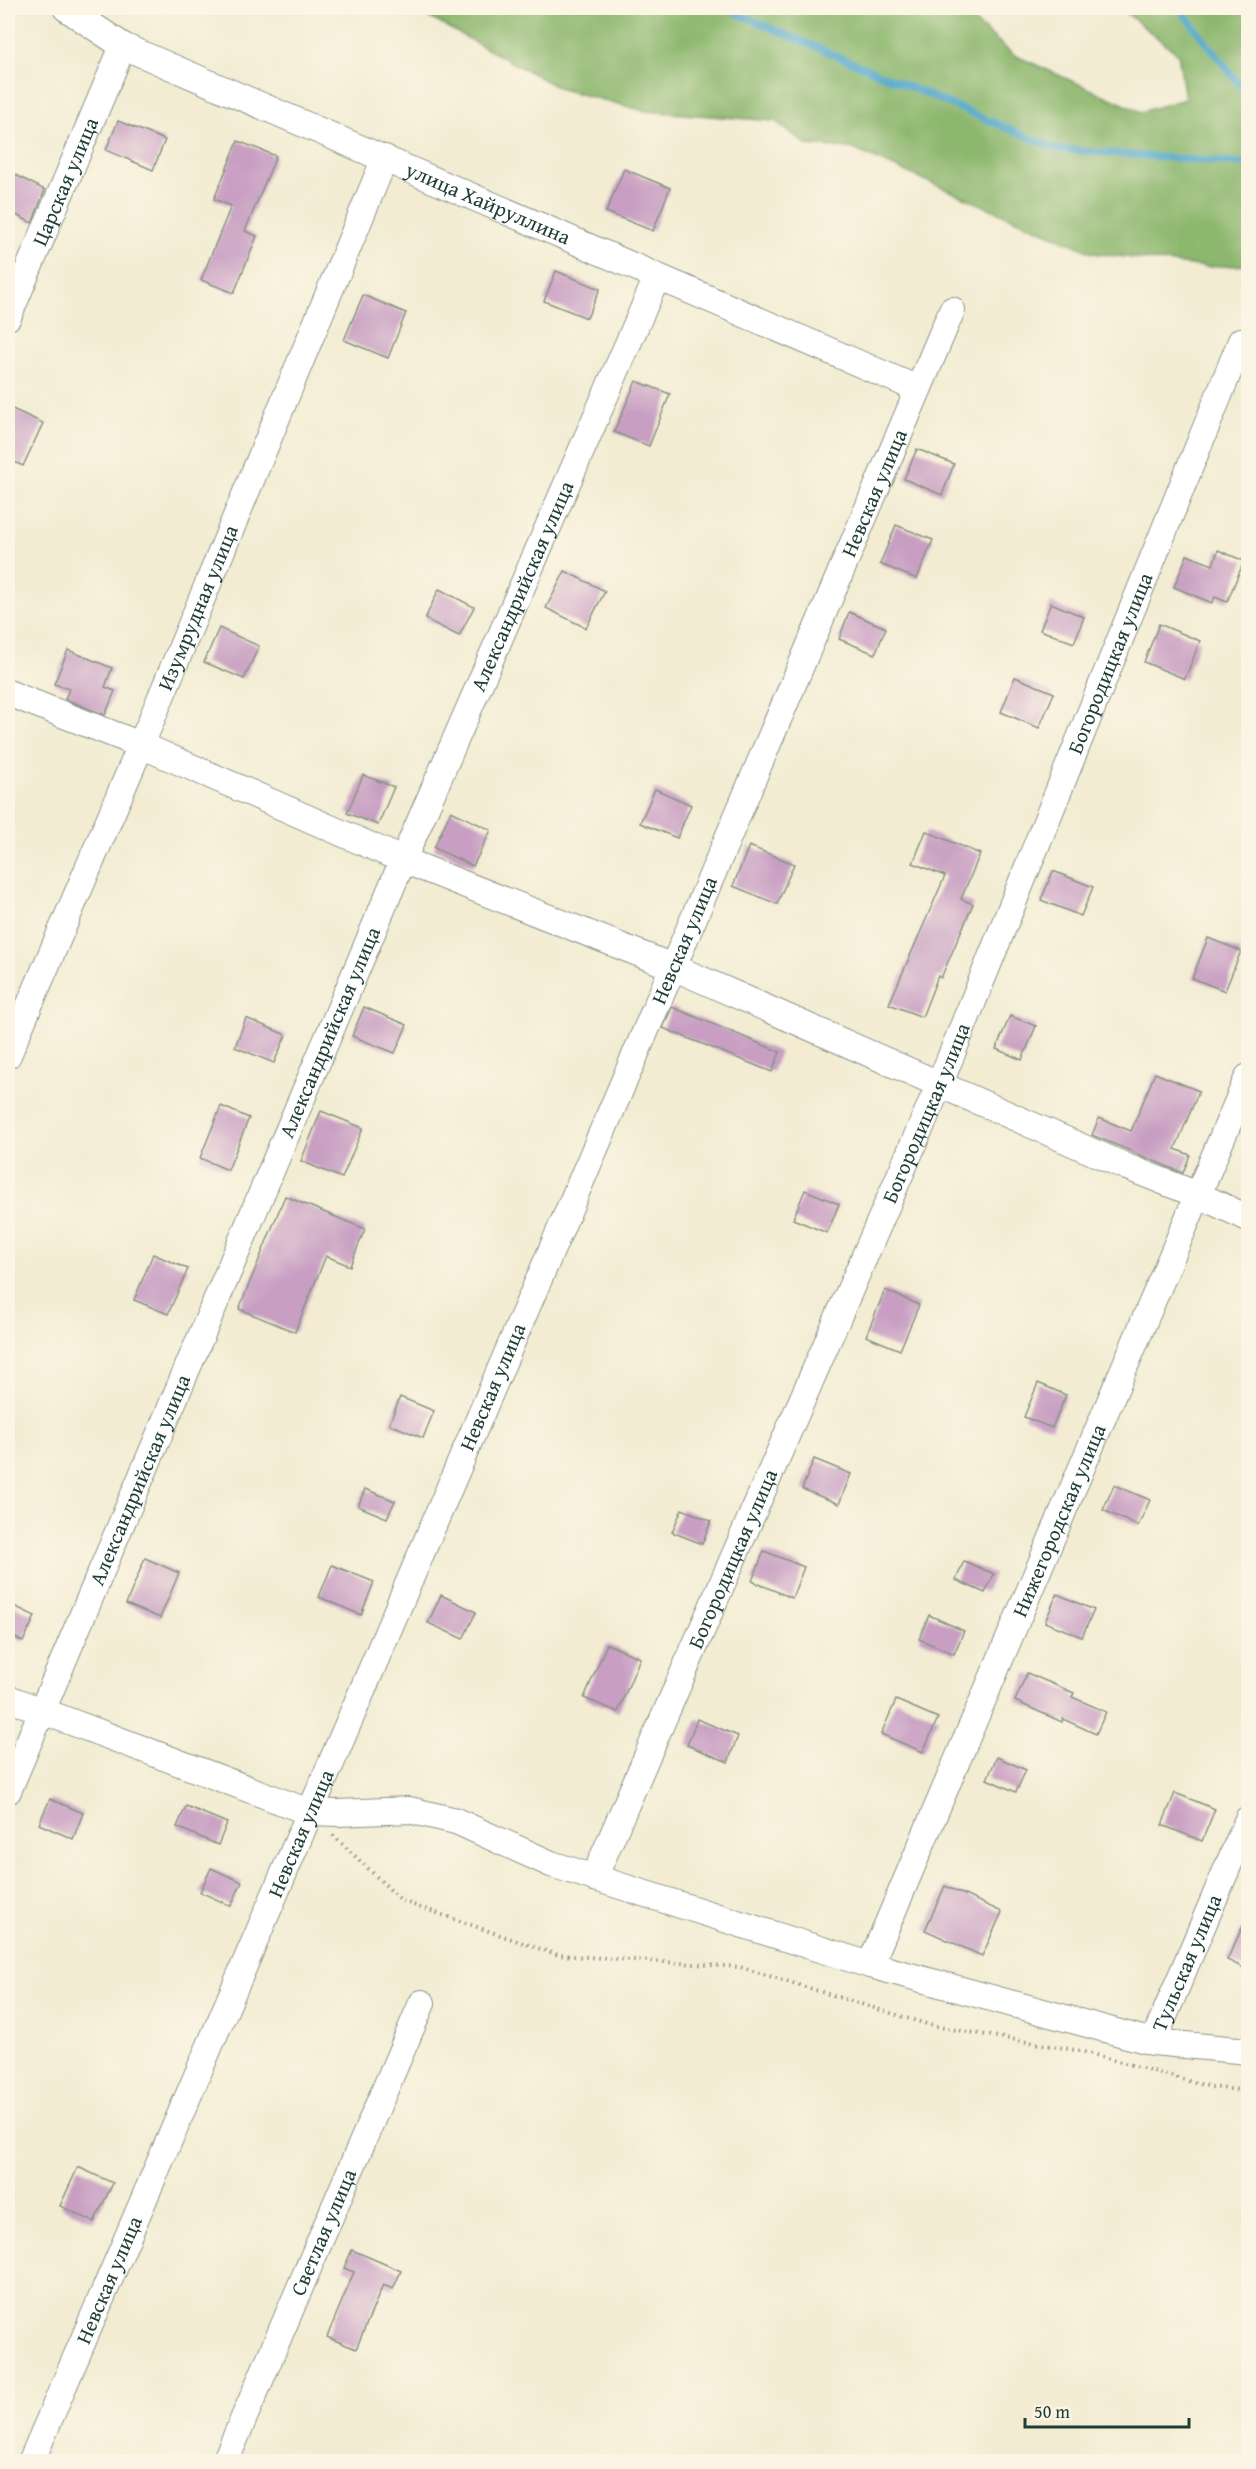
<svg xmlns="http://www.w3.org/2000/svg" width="1256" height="2469" viewBox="0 0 1256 2469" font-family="'Gentium Book Plus',serif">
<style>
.forest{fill:#8db76e;stroke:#567a51;stroke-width:1.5}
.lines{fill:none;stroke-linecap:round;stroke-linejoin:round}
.stream{stroke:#4da6ca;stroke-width:7}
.building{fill:#c89fc3}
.minor-casing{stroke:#899484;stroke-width:28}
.path{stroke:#899484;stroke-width:4;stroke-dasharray:1.5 4.5;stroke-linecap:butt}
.minor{stroke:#fff;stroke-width:26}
.labels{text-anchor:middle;stroke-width:4.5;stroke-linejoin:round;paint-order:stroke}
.street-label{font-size:21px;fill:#1f3d34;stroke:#fcf5e5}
</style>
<rect width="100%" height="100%" fill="#fcf5e5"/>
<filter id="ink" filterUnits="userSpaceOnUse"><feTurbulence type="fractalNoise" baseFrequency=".0167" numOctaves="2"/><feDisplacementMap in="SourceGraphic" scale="12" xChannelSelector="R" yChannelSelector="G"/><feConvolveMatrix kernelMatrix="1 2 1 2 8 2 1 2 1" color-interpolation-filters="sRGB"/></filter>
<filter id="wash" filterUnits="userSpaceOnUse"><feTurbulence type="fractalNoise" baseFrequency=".008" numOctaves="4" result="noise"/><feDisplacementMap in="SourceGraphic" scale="24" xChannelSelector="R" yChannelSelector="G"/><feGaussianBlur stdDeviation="1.35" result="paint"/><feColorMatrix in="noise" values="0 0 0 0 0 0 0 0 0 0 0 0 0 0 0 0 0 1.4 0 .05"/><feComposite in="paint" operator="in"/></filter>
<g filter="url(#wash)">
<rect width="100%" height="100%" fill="#f3ecd3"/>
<path class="forest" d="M412 8H959L1014 55 1141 112 1185 99 1178 54 1120 8H1248V265L1207 267 1093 253 851 148 807 145 775 121 645 111 561 89Z"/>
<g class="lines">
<g class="stream">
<path d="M724 8 1056 149 1248 164"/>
<path d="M1179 8 1248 95"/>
</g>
</g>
<g id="blocks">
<g class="building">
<path d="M118 121 165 140 153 170 106 150Z"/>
<path d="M238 141 276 156 245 231 257 236 234 293 201 280 231 206 214 199Z"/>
<path d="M624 169 670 188 653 231 606 212Z"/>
<path d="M8 171 45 190 32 223 8 211Z"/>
<path d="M556 271 600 289 587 318 544 301Z"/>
<path d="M363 295 406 313 388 358 344 340Z"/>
<path d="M636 381 670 394 649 446 614 432Z"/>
<path d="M8 407 43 423 23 466 8 459Z"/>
<path d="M917 449 954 464 942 495 904 479Z"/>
<path d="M896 525 933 540 917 579 880 564Z"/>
<path d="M1218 550 1244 561 1227 602 1215 597 1212 603 1174 587 1187 555 1213 565Z"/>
<path d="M565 571 605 591 586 628 546 608Z"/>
<path d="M439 589 474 607 459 636 425 619Z"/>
<path d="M1051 603 1084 617 1074 643 1040 630Z"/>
<path d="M849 612 886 628 875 654 839 639Z"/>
<path d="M1159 624 1200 641 1185 679 1144 662Z"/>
<path d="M219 628 259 646 244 679 204 662Z"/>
<path d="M68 650 112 668 105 687 115 691 105 715 65 699 69 689 54 684Z"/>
<path d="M1015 677 1054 693 1039 728 1001 712Z"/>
<path d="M363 775 394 787 378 825 347 813Z"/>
<path d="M655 789 691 805 677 838 640 823Z"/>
<path d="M451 811 491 830 473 866 434 848Z"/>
<path d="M926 831 980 854 961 899 973 904 941 978 938 976 922 1017 889 1004 945 876 913 863Z"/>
<path d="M749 846 794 864 777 904 733 886Z"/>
<path d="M1053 871 1093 887 1081 916 1041 900Z"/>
<path d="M1208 938 1241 951 1225 991 1192 978Z"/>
<path d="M364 1007 407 1025 395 1053 352 1036Z"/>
<path d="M672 1007 780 1052 772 1072 663 1028Z"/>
<path d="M1010 1016 1036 1026 1022 1060 996 1049Z"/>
<path d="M246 1018 286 1035 274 1063 235 1047Z"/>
<path d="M1155 1073 1199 1091 1175 1149 1190 1155 1183 1173 1092 1135 1099 1118 1131 1131Z"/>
<path d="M221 1106 249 1118 228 1170 200 1158Z"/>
<path d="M321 1111 363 1128 342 1178 301 1161Z"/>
<path d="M805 1190 839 1204 827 1233 793 1219Z"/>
<path d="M285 1196 365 1229 350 1266 326 1256 295 1332 239 1309Z"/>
<path d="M153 1254 188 1269 168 1314 134 1300Z"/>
<path d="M885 1290 919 1305 900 1350 866 1336Z"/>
<path d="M1038 1383 1066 1395 1052 1428 1024 1417Z"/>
<path d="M400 1397 434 1411 423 1438 389 1424Z"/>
<path d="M814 1459 851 1474 839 1504 802 1489Z"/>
<path d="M1114 1485 1150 1500 1138 1526 1103 1510Z"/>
<path d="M365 1489 395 1501 387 1518 358 1506Z"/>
<path d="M682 1509 711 1521 702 1544 672 1532Z"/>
<path d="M764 1551 804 1567 792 1598 752 1581Z"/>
<path d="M145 1558 179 1573 160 1618 126 1604Z"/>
<path d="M964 1561 994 1574 985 1593 956 1580Z"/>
<path d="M332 1565 374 1582 361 1615 319 1597Z"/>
<path d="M1057 1594 1094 1610 1082 1637 1045 1622Z"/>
<path d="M441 1595 476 1612 463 1639 428 1623Z"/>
<path d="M8 1603 35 1616 23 1642 8 1634Z"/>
<path d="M929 1615 964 1631 954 1654 919 1639Z"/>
<path d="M607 1644 640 1658 618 1712 584 1698Z"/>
<path d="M1027 1673 1074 1693 1072 1697 1106 1712 1096 1734 1063 1719 1062 1722 1015 1701Z"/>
<path d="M896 1700 938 1718 923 1752 881 1734Z"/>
<path d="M697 1719 738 1736 728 1762 687 1745Z"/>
<path d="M997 1757 1026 1770 1016 1792 987 1779Z"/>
<path d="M1175 1793 1215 1809 1202 1841 1162 1825Z"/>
<path d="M50 1799 83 1813 73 1839 39 1824Z"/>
<path d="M186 1806 227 1823 218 1845 177 1827Z"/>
<path d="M211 1868 242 1882 231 1906 200 1892Z"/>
<path d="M945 1886 1002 1912 982 1956 925 1930Z"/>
<path d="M1248 1915V1970L1227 1960Z"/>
<path d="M78 2167 113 2183 94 2222 60 2206Z"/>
<path d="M352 2250 401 2271 393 2289 383 2285 356 2349 327 2337 354 2272 344 2268Z"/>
</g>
</g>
</g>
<g filter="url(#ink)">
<use href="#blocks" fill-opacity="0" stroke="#899484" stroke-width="1.5"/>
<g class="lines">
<defs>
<g id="minor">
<path id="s1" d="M66 8 123 46 918 389"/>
<path id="s2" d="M8 317 123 46"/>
<path d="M8 693 141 745 403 860 673 967 1127 1167 1198 1195 1248 1218"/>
<path id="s3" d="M8 1055 141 745 385 158"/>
<path d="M8 1698 309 1812 338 1813 409 1810 456 1821 551 1864 870 1965 1153 2042 1248 2051"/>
<path id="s4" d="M8 1791 403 860 657 277"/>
<path id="s5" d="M594 1878 940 1083 1241 341"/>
<path id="s6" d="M870 1965 1248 1077"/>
<path id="s7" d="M1153 2042 1248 1819"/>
<path id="s8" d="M31 2462 673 967 952 310"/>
<path id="s9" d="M225 2462 422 2003"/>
</g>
</defs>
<use href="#minor" class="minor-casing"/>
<path class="path" d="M333 1835 402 1901 558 1955 740 1967 933 2026 1081 2051 1211 2087 1248 2091"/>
<use href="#minor" class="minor"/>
</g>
</g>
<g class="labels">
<g class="street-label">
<text dy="7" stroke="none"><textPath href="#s2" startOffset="147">Царская улица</textPath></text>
<text dy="7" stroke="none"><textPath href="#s1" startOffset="466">улица Хайруллина</textPath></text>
<text dy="7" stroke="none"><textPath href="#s8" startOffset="2142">Невская улица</textPath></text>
<text dy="7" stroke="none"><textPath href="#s4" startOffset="1310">Александрийская улица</textPath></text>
<text dy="7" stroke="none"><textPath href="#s3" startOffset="486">Изумрудная улица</textPath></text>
<text dy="7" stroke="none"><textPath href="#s5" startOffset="1320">Богородицкая улица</textPath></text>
<text dy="7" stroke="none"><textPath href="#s8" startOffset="1656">Невская улица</textPath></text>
<text dy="7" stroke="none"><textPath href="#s4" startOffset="824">Александрийская улица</textPath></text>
<text dy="7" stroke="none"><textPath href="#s5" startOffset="834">Богородицкая улица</textPath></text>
<text dy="7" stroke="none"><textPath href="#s8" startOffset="1170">Невская улица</textPath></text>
<text dy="7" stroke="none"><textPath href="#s4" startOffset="338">Александрийская улица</textPath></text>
<text dy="7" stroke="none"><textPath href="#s6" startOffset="483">Нижегородская улица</textPath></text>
<text dy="7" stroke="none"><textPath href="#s5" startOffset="348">Богородицкая улица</textPath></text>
<text dy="7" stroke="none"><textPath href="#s8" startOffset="684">Невская улица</textPath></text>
<text dy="7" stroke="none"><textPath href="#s7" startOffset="86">Тульская улица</textPath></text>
<text dy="7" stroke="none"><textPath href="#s9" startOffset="250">Светлая улица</textPath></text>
<text dy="7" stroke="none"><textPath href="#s8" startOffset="198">Невская улица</textPath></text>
</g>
</g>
<rect width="1256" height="2469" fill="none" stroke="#fcf5e5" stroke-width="30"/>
<path d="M1025 2418v9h164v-9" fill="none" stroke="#1f3d34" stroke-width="3"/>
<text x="1034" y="2418" font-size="18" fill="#1f3d34" stroke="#fcf5e5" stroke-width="4.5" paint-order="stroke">50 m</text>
</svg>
